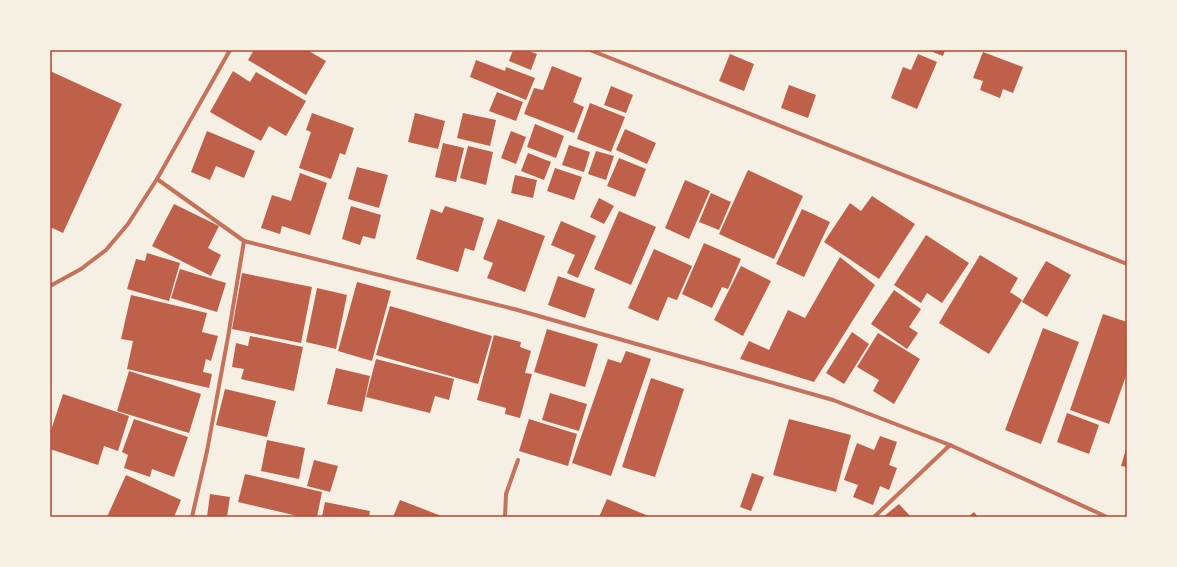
<svg xmlns="http://www.w3.org/2000/svg" width="1177" height="567" viewBox="0 0 1177 567" font-family="Montserrat,sans-serif">
<style>
.building{fill:#bf614a}
.lines{fill:none;stroke-linecap:round;stroke-linejoin:round}
.minor{stroke:#c5725c;stroke-width:4}
.neatline{fill:none;stroke:#b5482f;stroke-width:1.5}
</style>
<rect width="100%" height="100%" fill="#f6efe4"/>
<g class="building">
<path d="M254 50H307L326 61 306 95 248 60Z"/>
<path d="M513 50H526L537 54 531 70 509 61Z"/>
<path d="M928 50H945L943 56Z"/>
<path d="M983 52 1023 67 1013 93 1003 89 1000 98 980 90 983 81 973 78Z"/>
<path d="M730 54 754 64 744 91 719 81Z"/>
<path d="M918 54 937 62 917 109 891 98 903 67 911 70Z"/>
<path d="M476 60 505 71 506 67 535 78 526 100 470 77Z"/>
<path d="M552 66 582 78 573 102 584 107 574 133 524 114 534 88 543 90Z"/>
<path d="M50 71 122 104 63 233 50 227Z"/>
<path d="M233 71 250 82 256 72 306 101 286 136 269 126 261 141 210 112Z"/>
<path d="M789 85 816 95 808 118 781 108Z"/>
<path d="M611 86 633 95 626 113 604 105Z"/>
<path d="M497 92 523 102 516 121 489 111Z"/>
<path d="M590 103 625 117 611 152 577 139Z"/>
<path d="M312 113 354 128 345 155 340 153 331 179 299 168 311 132 306 130Z"/>
<path d="M415 113 445 121 438 149 408 142Z"/>
<path d="M463 113 496 120 490 146 457 138Z"/>
<path d="M535 124 564 136 556 158 527 147Z"/>
<path d="M625 129 656 143 647 164 616 150Z"/>
<path d="M207 131 255 151 244 178 216 166 210 180 191 172Z"/>
<path d="M511 131 526 137 516 164 501 158Z"/>
<path d="M443 143 464 148 456 182 435 177Z"/>
<path d="M569 145 590 152 584 172 562 165Z"/>
<path d="M468 146 493 152 486 185 460 178Z"/>
<path d="M596 151 614 156 606 180 588 174Z"/>
<path d="M528 153 551 162 544 180 521 171Z"/>
<path d="M619 158 646 169 635 197 607 186Z"/>
<path d="M357 167 388 175 379 208 348 199Z"/>
<path d="M555 168 582 177 574 200 547 191Z"/>
<path d="M748 170 803 196 774 259 719 234Z"/>
<path d="M300 173 327 183 310 235 282 226 280 234 261 228 272 195 291 201Z"/>
<path d="M515 175 537 180 533 198 511 193Z"/>
<path d="M685 180 710 191 689 239 665 228Z"/>
<path d="M711 193 731 202 719 230 699 222Z"/>
<path d="M872 196 915 224 879 279 824 242 850 203 861 211Z"/>
<path d="M599 198 614 206 604 224 590 217Z"/>
<path d="M174 204 219 226 208 248 221 255 211 276 152 246Z"/>
<path d="M351 206 381 215 375 239 363 236 360 245 342 239Z"/>
<path d="M445 206 484 218 474 251 465 248 458 272 416 259 431 209 442 213Z"/>
<path d="M802 209 830 222 804 277 776 264Z"/>
<path d="M619 211 656 227 631 285 594 269Z"/>
<path d="M498 219 545 236 525 292 487 278 493 263 483 259Z"/>
<path d="M561 221 596 236 578 278 567 273 575 255 551 245Z"/>
<path d="M926 235 969 263 942 303 927 293 921 303 894 285Z"/>
<path d="M704 243 741 259 728 289 722 287 712 308 682 294Z"/>
<path d="M654 249 692 266 677 300 668 297 658 321 628 308Z"/>
<path d="M147 253 180 263 169 301 127 289 136 259 145 261Z"/>
<path d="M980 255 1018 278 1010 292 1022 300 989 354 939 323Z"/>
<path d="M840 257 875 285 814 382 740 359 749 341 769 350 788 310 805 318Z"/>
<path d="M1046 261 1071 275 1047 317 1022 302Z"/>
<path d="M741 266 771 281 743 336 714 320Z"/>
<path d="M180 269 226 283 217 312 171 298Z"/>
<path d="M242 273 312 287 301 343 232 329Z"/>
<path d="M558 276 595 289 585 318 548 305Z"/>
<path d="M357 282 391 291 372 361 338 351Z"/>
<path d="M317 288 347 295 336 349 306 342Z"/>
<path d="M894 290 921 309 909 327 918 333 907 349 871 324Z"/>
<path d="M131 295 207 313 202 332 218 336 211 361 206 359 203 372 212 374 209 388 127 369 133 341 121 339Z"/>
<path d="M390 306 492 336 478 384 376 355Z"/>
<path d="M1103 314 1127 322V373L1109 424 1070 410Z"/>
<path d="M1043 328 1079 342 1041 444 1005 430Z"/>
<path d="M547 329 598 344 585 387 534 372Z"/>
<path d="M852 332 869 344 844 384 826 373Z"/>
<path d="M878 333 920 359 894 404 873 391 879 380 857 367Z"/>
<path d="M494 335 521 342 520 347 531 351 525 373 532 374 520 418 505 414 506 408 477 400Z"/>
<path d="M250 336 303 347 294 391 241 379 244 369 232 367 236 343 248 346Z"/>
<path d="M626 351 651 359 611 476 572 463 608 359 621 363Z"/>
<path d="M376 359 454 379 449 400 435 396 430 413 366 397Z"/>
<path d="M336 368 370 376 362 412 327 404Z"/>
<path d="M129 371 201 394 189 433 117 411Z"/>
<path d="M651 378 684 389 655 477 622 467Z"/>
<path d="M225 389 276 401 267 437 216 425Z"/>
<path d="M550 393 587 404 579 431 542 420Z"/>
<path d="M63 394 129 416 118 451 104 446 98 465 50 449V433Z"/>
<path d="M1067 413 1099 425 1089 454 1057 442Z"/>
<path d="M134 419 188 437 174 477 152 469 150 477 124 468 128 455 122 452Z"/>
<path d="M529 419 577 434 568 466 519 451Z"/>
<path d="M789 419 851 435 836 492 773 475Z"/>
<path d="M880 436 897 442 889 465 897 468 889 490 880 486 873 505 853 497 858 485 844 480 857 443 874 450Z"/>
<path d="M267 440 305 448 299 479 261 471Z"/>
<path d="M1126 449H1127V467L1121 466Z"/>
<path d="M314 460 338 466 330 492 307 486Z"/>
<path d="M752 473 764 477 751 511 740 507Z"/>
<path d="M245 474 322 492 317 517H302L238 502Z"/>
<path d="M126 475 181 500 174 517H107Z"/>
<path d="M210 494 230 497 227 517H207Z"/>
<path d="M607 499 651 517H599Z"/>
<path d="M400 500 444 517H393Z"/>
<path d="M325 502 370 511 369 517H322Z"/>
<path d="M899 504 911 517H883Z"/>
<path d="M974 512 978 517H968Z"/>
</g>
<g class="lines">
<g class="minor">
<path d="M590 50 1127 264"/>
<path d="M157 179 244 241 514 309 833 400 950 445 1107 517"/>
<path d="M50 286 81 269 106 250 128 224 157 179 230 50"/>
<path d="M192 517 207 451 228 337 244 241"/>
<path d="M505 517 506 494 518 460"/>
<path d="M874 517 950 445"/>
</g>
</g>
<rect width="1177" height="567" fill="none" stroke="#f6efe4" stroke-width="102"/>
<rect x="51" y="51" width="1075" height="465" class="neatline"/>
</svg>
